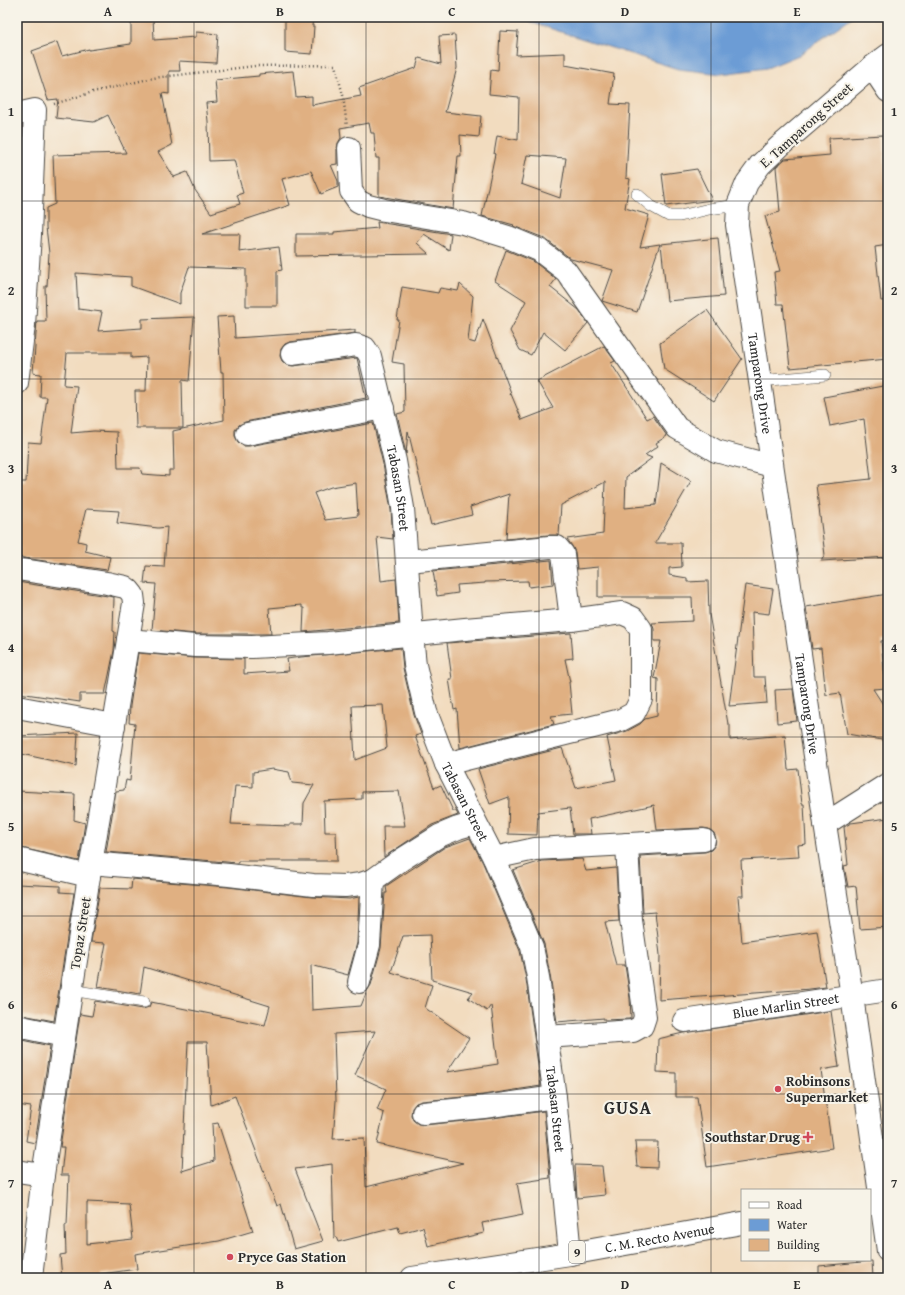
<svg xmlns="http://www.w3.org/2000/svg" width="905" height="1295" viewBox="0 0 905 1295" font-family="'Gentium Book Plus',serif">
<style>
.water{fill:#6c9cd5;stroke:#4c6480}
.building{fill:#e0b082;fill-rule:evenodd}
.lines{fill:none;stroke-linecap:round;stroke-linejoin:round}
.service-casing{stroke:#494641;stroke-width:12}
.minor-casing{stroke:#494641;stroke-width:24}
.tertiary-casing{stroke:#494641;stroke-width:24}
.trunk-casing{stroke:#494641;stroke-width:24}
.path{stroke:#494641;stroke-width:2.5;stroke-dasharray:1 3;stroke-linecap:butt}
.service{stroke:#fff;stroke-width:11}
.minor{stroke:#fff;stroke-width:22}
.tertiary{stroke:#fff;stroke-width:22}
.trunk{stroke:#fff;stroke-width:22}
.grid{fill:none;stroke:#2b2b2b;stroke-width:1;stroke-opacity:0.55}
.poi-dot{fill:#d1495b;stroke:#f7f3e8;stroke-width:1.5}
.labels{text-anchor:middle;stroke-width:4;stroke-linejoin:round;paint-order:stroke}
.shield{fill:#f7f3e8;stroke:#686764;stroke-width:1}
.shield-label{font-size:13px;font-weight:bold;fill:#2b2b2b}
.street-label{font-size:14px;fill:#2b2b2b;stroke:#f7f3e8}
.poi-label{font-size:14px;font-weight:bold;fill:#2b2b2b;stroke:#f7f3e8;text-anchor:start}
.district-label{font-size:18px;font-weight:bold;letter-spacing:1px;fill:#2b2b2b;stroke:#f7f3e8}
.neatline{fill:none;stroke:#2b2b2b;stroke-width:1.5}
.grid-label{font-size:13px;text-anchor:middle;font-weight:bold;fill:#2b2b2b}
</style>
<rect width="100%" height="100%" fill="#f7f3e8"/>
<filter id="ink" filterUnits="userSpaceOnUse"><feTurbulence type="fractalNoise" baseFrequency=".025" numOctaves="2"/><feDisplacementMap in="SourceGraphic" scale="8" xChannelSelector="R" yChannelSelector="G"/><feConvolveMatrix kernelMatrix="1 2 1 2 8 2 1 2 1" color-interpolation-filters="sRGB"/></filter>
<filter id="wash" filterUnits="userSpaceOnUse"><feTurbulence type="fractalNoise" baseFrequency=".012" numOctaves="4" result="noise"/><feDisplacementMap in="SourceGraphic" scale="16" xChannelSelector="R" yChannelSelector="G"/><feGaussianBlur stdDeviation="0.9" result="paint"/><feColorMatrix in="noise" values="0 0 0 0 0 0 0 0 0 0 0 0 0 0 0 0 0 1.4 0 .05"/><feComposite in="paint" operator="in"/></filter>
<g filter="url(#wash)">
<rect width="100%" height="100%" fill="#f2dcbf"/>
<path class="water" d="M514 17H852L799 55 767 68 721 74 678 69Z"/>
<g id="blocks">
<g class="building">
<path d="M153 17 154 40 196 37V32L218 34 216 63 179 61 180 71H169V94L162 93 172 145 158 152 174 177 187 172 195 190 211 213 240 204 237 195 243 193 234 160 209 161 208 121 206 103 217 102 215 80 259 76V74L293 71 296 97 312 96V105L361 96 359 88 416 68 419 58 441 64 439 36 455 35 457 68 445 112 481 116 479 137 460 135 461 156H458L453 209 379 196V158H376L374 133H371L369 123 340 128 341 138 338 143 337 149V164L331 165 338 181V187L321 194 311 171 282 179 290 205 202 234H240L239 252 279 247 282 270 277 271V306H246V269L189 267 180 293V304L131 286V277L76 273 78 309 102 312 98 331 142 328V319L194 317 189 381 182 380 183 428H136L135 391H146L147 357 131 358V353H67L64 385 77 386 71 433 94 431 117 432 118 468H140L142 474 169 476V470H174L173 431 224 420 223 372H221L217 317 234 316 235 338 355 330V333L290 342 285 344 281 349 280 356 282 361 287 365 293 366 357 358 366 398 245 422 239 425 235 430V436L238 442 243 446H249L373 423 383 464 391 510 393 539 377 537 381 581 396 579 399 623 303 632 304 608H302V605L269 608 271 634H196L152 630 156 584 144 583 146 566 164 567 167 527 158 528 117 523 119 511 86 509 78 541 86 543 85 551 110 557 107 570 17 557V482H26L28 442 41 443 47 397H40L41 374 33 373 37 321H46L45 286H47L49 253 46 227V208L55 204 53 155 126 153 108 115 94 122 56 118 58 99 48 100 32 51 57 42 62 56 89 49V50L131 44V18ZM356 483 358 516 325 520 314 493 331 487Z"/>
<path d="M285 17H313L312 26H314L312 54 285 52Z"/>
<path d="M500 31 518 32 516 55 565 53V65L614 74 610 104 630 105 626 178 630 179 625 208 649 215 640 247 660 244 637 312 602 301 613 270 571 259 544 238 513 226 514 225 482 216 495 154H494L497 136 518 140 519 97 489 94 491 70 498 71ZM527 155 566 158 560 198 521 184Z"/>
<path d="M883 135 886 184H888V245L875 247 881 301 888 300V359L790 368 783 304H777L774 272 780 271 765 216 780 212 776 167 785 159 830 155 829 138Z"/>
<path d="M697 169 712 200 666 206 662 174Z"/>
<path d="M377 222 451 234 449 250 424 234 417 243 429 254 296 256V234H334V232L378 228Z"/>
<path d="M718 238 724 296 667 301 661 244Z"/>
<path d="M506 250 533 261 556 279 550 287 579 310 588 323 565 350 543 332 531 355 520 350 510 331 526 301 495 281Z"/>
<path d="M460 284 473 296 468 341 475 343 483 319 511 393 510 395 511 394 522 420 553 408 537 381 604 346 615 361 611 363 647 419 653 416 667 436 656 443 658 446 645 455 652 458 626 477 625 508 656 505 661 463 691 481 655 543H681L682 567 669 568V575L687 578V582L708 581 709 614 728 724H730V740L785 735 788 770 798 769 802 804H804L806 844 798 845 799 857 741 860 743 896H738L742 942 817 931 826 987 810 989 659 1000 660 955 655 912 643 913 640 856 705 852 711 850 715 845 716 839 714 833 709 829 703 828 657 830 654 805 589 819 591 834H573L570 808 538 812 537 835 508 834 509 797 490 804 478 769 562 748 576 788 616 780 607 737 627 731 640 724 645 719 657 716 658 679 654 678 661 641H654V629L652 623 693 621 692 597H598V567L577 569 575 552 572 546 567 539 603 534 605 482 561 505 559 535H548L506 539 509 494 470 507 472 515 431 525 408 431 406 454 397 414 405 412 404 364 392 362 399 320H397L402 287 438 293 440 288 458 291Z"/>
<path d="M707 310 742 359 714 401 664 369 660 343Z"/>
<path d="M888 385V557L821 561 825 555 816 485 871 479 864 419 830 426 824 397Z"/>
<path d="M551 560 553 584 529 587 528 581 485 582V583L457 585 458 593 437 596 433 571Z"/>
<path d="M17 582 114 597 113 631 115 632 114 651 105 694H80V702L19 693 21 655H17Z"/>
<path d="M745 585 773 589 769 614 752 612 754 677H765L767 703 729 706Z"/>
<path d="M888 594V640L881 641 886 688 873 689 888 712V741L847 734 840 693 826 695 821 648 812 649 806 607Z"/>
<path d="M571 633 573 658 565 659 570 682H569L572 714 551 716 554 724 460 748 457 709 454 710 449 679H452L447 643Z"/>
<path d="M401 648 403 668 414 715 421 734 415 736 434 788 441 785 453 811H456L458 815 432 825 384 857 383 826H405L399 791 362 792V799L324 801 325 832H336L337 861H238V863L106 852 116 791 124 790 126 780 130 781 135 724 129 723 130 706 138 653 195 658 244 659V674L289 671 287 659 301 657ZM383 705 387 748 355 760 352 706ZM272 769 289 772 292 783 314 785 304 803 303 824H290V826L231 824 235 786 253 787V772Z"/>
<path d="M793 689 797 721 777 723 775 690Z"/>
<path d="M78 733 76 766 17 753V736Z"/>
<path d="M17 791 75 794 74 820 85 823 79 861 17 847Z"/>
<path d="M888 818V927L860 929 856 886 848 887 844 866 848 865 844 827 851 823Z"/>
<path d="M470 838 483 863 520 951 526 979 541 1086 483 1095 422 1101 416 1103 412 1108 411 1115 413 1120 418 1124 424 1125 485 1119 544 1111 550 1178 517 1183 523 1215 482 1223 484 1233 428 1246 423 1227 400 1233 398 1227 338 1242 336 1237 334 1238 332 1164 295 1169 323 1241 294 1249 281 1204 277 1206 235 1096 211 1105 207 1042H188L182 1171 214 1161 212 1124 218 1123 253 1231 219 1241 135 1254 137 1269 101 1274V1277L62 1278 60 1255 66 1254 65 1225H67L69 1175H61L64 1147H60L80 1014 92 1016 95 1001 143 1009 149 1007 151 1002 265 1025 270 1006 144 967 140 994 98 987 106 943 91 942 100 888 131 889 132 879 228 887 312 897 349 899 359 897 357 943 348 975 311 965 312 1010 361 1006 367 991 371 985 381 948 385 893H387L386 886 445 847ZM430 935 432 980 473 992 468 998 487 1011 491 1005 498 1064 447 1072 469 1038 425 1008 432 985 391 972 403 936ZM375 1031 355 1075 386 1089 377 1110 384 1113 377 1144 463 1163 366 1187 364 1138 333 1139 336 1101 334 1034ZM87 1202 129 1204 133 1239 87 1244Z"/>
<path d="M582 859 586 871 616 868 619 921 605 922 616 965H625L630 998 631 1018 629 1019 604 1020V1018L557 1022 550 975 544 944 513 870 542 861Z"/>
<path d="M17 884 60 886V892L74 893 54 1021 17 1014Z"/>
<path d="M831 1011 839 1067 821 1070 832 1148 707 1167 697 1097H676V1073L657 1072 658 1039 683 1033Z"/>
<path d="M17 1039 50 1046 35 1143 26 1141 31 1107 17 1105Z"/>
<path d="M635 1142H658L657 1168 637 1167Z"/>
<path d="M575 1165 602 1166 605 1195 577 1198Z"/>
<path d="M872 1261 873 1278H819V1266Z"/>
</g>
</g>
</g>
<g filter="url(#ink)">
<use href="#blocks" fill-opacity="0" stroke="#494641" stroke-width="1"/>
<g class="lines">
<defs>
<g id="service">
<path d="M637 194 651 206 669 216H680L709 209 738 205"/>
<path d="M760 381 825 375"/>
<path d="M71 990 144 1002"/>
</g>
<g id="minor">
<path id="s1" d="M888 55 872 67 780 146 760 165 747 183 738 205 737 225 825 824 852 996 888 1251"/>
<path d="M872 67 888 91"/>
<path d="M17 114 35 110 30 235 24 325 17 383"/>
<path d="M349 148 351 191 358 201 368 206 384 210 463 223 508 237 539 250 566 271 677 428 716 451 772 466"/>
<path id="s2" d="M292 354 356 345 365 348 370 356 395 461 403 508 412 634 415 665 426 712 446 764 494 858 532 947 538 977 555 1097 570 1254"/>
<path d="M247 434 383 408"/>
<path d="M408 561 549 547H557L563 554 571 620"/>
<path d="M17 569 107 583 125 587 129 590 133 595 134 603 128 640 89 876"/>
<path d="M128 640 195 646 252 647 328 643 465 629 571 620 622 613 633 618 641 629V699L634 713 621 720 446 764"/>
<path d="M17 707 114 725"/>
<path d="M825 824 888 784"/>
<path d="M494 858 535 849 704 840"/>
<path d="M91 863 229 875 313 885 345 886 361 884 373 880 401 860 439 836 458 828 475 823"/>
<path d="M359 982 369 945 373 880"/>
<path id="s3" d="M684 1021 888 990"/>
<path d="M17 1026 64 1036"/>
<path d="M546 1037 633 1031 642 1026 645 1017 631 920 627 844"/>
<path d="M423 1113 484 1107 555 1097"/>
<path d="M17 1171 43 1175"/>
</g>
<path id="tertiary" d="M17 859 89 876 43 1175 31 1278"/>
<g id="trunk">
<path d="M870 1204 888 1202"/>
<path id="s4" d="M412 1278 570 1254 742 1223"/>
</g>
</defs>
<use href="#service" class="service-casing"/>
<use href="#minor" class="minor-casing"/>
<use href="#tertiary" class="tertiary-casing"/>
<use href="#trunk" class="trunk-casing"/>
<path class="path" d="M54 104 93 92 153 78 255 66 335 65 343 95 347 127"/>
<use href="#service" class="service"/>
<use href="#minor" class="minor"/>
<use href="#tertiary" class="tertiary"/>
<use href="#trunk" class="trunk"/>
</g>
</g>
<path class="grid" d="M194 17V1278M366 17V1278M539 17V1278M711 17V1278M17 201H888M17 379H888M17 558H888M17 737H888M17 916H888M17 1094H888"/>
<g class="poi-dot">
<circle cx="778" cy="1089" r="4"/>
<path d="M806 1131h4v4h4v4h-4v4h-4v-4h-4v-4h4z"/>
<circle cx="230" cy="1257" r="4"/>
</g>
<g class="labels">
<rect class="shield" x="569" y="1241" width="16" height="22" rx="3"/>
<g class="shield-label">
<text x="577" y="1257">9</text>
</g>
<g class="street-label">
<text transform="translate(806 125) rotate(-42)" y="5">E. Tamparong Street</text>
<text dy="5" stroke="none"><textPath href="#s1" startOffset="395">Tamparong Drive</textPath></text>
<text dy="5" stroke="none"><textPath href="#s2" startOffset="219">Tabasan Street</textPath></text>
<text dy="5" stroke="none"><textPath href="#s1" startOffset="719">Tamparong Drive</textPath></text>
<text dy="5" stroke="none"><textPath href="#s2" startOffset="543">Tabasan Street</textPath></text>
<text transform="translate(80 933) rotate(-81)" y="5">Topaz Street</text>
<text dy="5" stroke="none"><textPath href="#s3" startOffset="103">Blue Marlin Street</textPath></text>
<text dy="5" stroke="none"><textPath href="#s2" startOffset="867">Tabasan Street</textPath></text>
<text dy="5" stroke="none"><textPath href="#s4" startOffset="251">C. M. Recto Avenue</textPath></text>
</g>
<g class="poi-label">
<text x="786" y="1086">Robinsons<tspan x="786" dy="16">Supermarket</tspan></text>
<text x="800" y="1142" text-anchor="end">Southstar Drug</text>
<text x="238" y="1262">Pryce Gas Station</text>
</g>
<g class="district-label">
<text x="628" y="1114">GUSA</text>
</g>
</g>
<rect width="905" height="1295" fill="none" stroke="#f7f3e8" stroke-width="44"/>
<rect x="741" y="1189" width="130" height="72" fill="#f7f3e8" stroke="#a5a39c"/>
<rect x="749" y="1202" width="20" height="6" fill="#ffffff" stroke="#a5a39c"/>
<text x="777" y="1209" font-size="12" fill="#2b2b2b">Road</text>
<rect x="749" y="1219" width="20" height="12" fill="#6c9cd5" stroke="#a5a39c"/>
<text x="777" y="1229" font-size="12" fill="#2b2b2b">Water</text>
<rect x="749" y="1239" width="20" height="12" fill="#e0b082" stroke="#a5a39c"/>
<text x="777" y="1249" font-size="12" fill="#2b2b2b">Building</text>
<rect x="22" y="22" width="861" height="1251" class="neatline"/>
<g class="grid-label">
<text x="108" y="16">A</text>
<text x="280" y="16">B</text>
<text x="452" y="16">C</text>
<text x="625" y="16">D</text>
<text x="797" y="16">E</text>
<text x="11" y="116">1</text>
<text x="894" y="116">1</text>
<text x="11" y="295">2</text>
<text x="894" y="295">2</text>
<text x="11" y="473">3</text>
<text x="894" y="473">3</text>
<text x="11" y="652">4</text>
<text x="894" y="652">4</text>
<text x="11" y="831">5</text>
<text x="894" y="831">5</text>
<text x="11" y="1009">6</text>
<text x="894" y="1009">6</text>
<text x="11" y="1188">7</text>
<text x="894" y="1188">7</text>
<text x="108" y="1289">A</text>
<text x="280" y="1289">B</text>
<text x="452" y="1289">C</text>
<text x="625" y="1289">D</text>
<text x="797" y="1289">E</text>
</g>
</svg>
